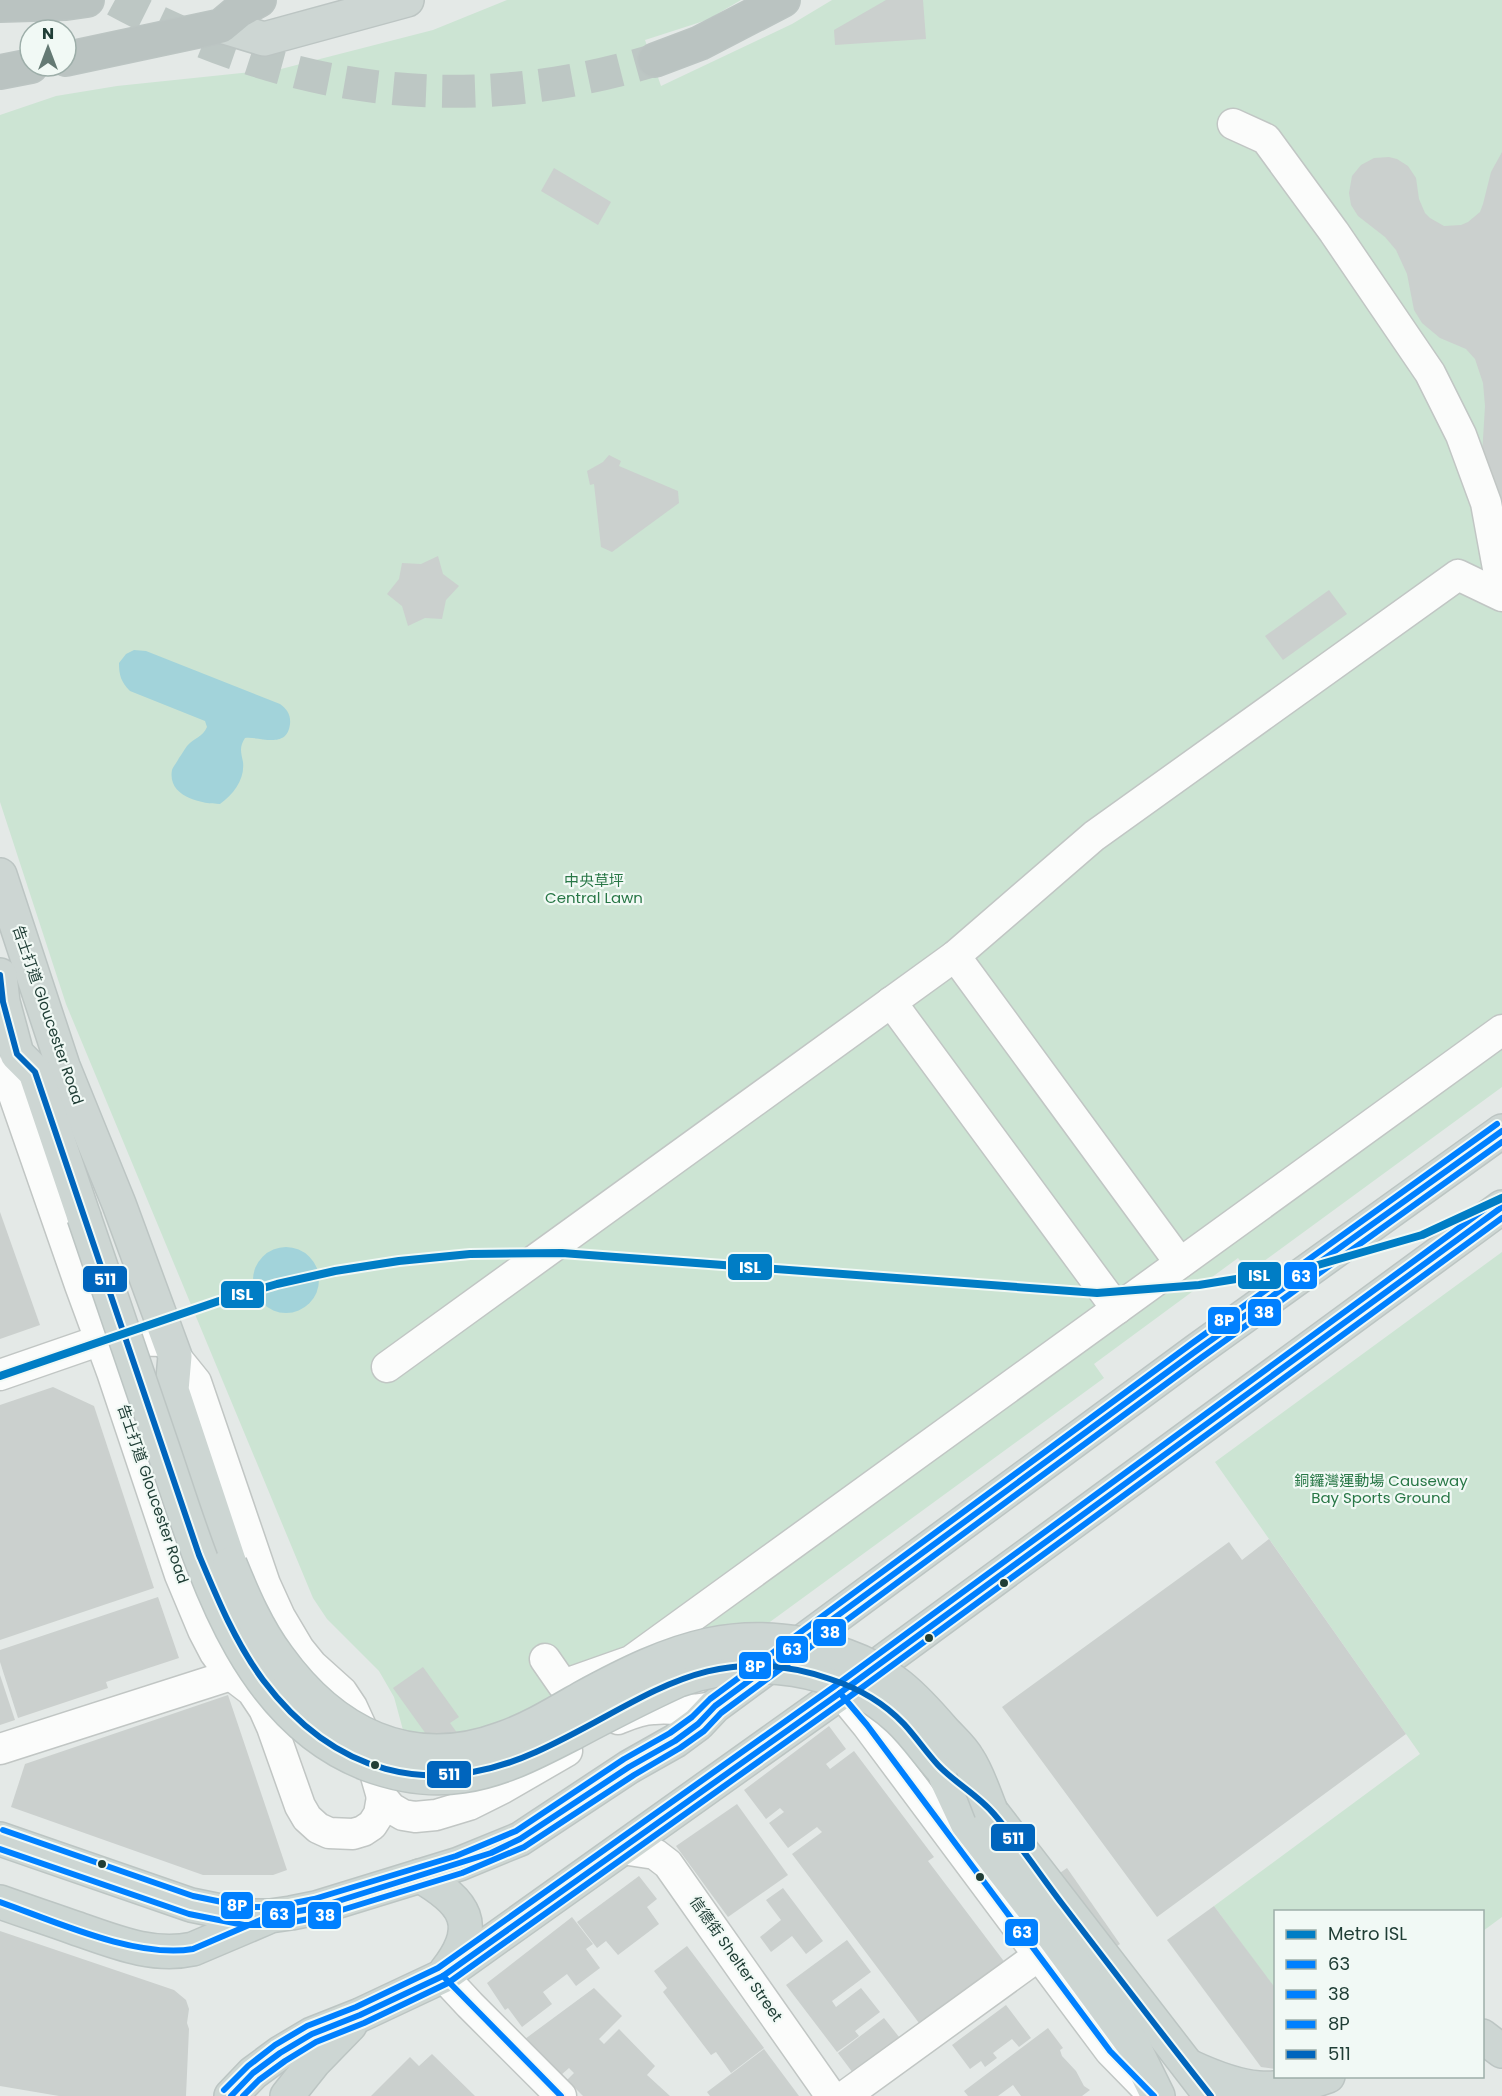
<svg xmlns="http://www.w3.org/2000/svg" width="1502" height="2096" viewBox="0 0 1502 2096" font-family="Poppins,'Noto Sans TC',sans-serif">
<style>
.green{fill:#cce4d3}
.water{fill:#a2d3da}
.building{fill:#cbd0ce}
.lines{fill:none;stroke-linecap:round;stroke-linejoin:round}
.highway-tunnel{stroke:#bdc7c4;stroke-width:33;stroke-dasharray:33 16;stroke-linecap:butt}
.minor-casing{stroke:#c1c6c4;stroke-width:33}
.major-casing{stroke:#bcc5c3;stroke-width:36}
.highway-casing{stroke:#bcc5c3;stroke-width:36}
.minor{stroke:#fbfcfb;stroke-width:30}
.major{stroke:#cdd6d3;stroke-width:33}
.highway{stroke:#bac3c1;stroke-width:33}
.major-bridge-casing{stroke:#bcc5c3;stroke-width:36;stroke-linecap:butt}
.major-bridge{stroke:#cdd6d3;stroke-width:33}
.bus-1-casing{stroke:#f1f9f5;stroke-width:10}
.bus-2-casing{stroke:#f1f9f5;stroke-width:10}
.bus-3-casing{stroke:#f1f9f5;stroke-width:10}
.bus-4-casing{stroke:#f1f9f5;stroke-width:10}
.bus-1{stroke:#0080ff;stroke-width:6}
.bus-2{stroke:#0080ff;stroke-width:6}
.bus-3{stroke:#0080ff;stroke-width:6}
.bus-4{stroke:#0065bd;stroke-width:6}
.metro-1-casing{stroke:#f1f9f5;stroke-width:12}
.metro-1{stroke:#007dc5;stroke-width:8}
.bus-dot{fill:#203e36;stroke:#f1f9f5;stroke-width:2}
.labels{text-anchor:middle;stroke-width:4.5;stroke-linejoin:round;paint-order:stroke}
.park-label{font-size:15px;fill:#287746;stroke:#f1f9f5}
.street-label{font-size:15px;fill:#203e36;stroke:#f1f9f5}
.line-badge{stroke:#f1f9f5;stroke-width:2}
.badge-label{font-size:16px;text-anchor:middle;font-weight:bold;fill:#fff}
</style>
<rect width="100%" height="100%" fill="#e4e9e7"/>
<g class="green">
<path d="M507 0H741L707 20 645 40 661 86 792 24 832 0H1502V1087L1249 1272 1238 1258 1094 1364 1104 1378 726 1654 553 1741H406L394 1697 379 1671 327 1619 313 1598 66 1004 0 802V115L56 96 117 86 281 69 433 30Z"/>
<path d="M1502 1252V1917L1483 1931 1482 1912H1276L1275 1989 1214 1906 1420 1754 1215 1462Z"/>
</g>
<g class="water">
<path d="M134 650 146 651 280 704C287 709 291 715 290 724 287 750 260 736 245 738 239 747 241 752 243 762 245 779 234 794 220 804 202 804 167 797 172 770 173 767 177 762 179 758 182 754 184 750 187 746 194 738 203 737 207 727L205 721 130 691C121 682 119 675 119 663L126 654Z"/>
<circle cx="286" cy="1280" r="33"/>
</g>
<g class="building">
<path d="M886 0H923L926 39 835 45 834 30Z"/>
<path d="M1502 152V508L1482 455 1485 406 1483 383 1475 359 1466 349 1440 338 1422 323 1414 310 1407 274 1396 250 1385 237 1358 216 1351 205 1349 193 1352 176 1361 165 1374 158 1389 157 1397 159 1408 166 1416 178 1419 199 1425 213 1430 218 1444 226 1461 225 1468 222 1480 212 1483 204 1491 172Z"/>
<path d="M554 168 611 202 598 225 541 191Z"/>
<path d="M609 455 621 461 619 466 678 491 679 503 612 552 601 547 594 484 590 485 587 471 603 462Z"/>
<path d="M438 556 443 574 459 586 446 600 442 619 425 618 408 626 402 606 387 594 399 579 402 563 421 564Z"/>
<path d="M1329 590 1347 614 1283 660 1265 636Z"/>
<path d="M0 1212 40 1325 0 1339Z"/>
<path d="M53 1387 94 1406 154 1588 0 1640V1405Z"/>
<path d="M1269 1539 1406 1734 1157 1917 1002 1707 1229 1542 1242 1560Z"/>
<path d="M158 1597 179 1658 106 1682 108 1688 18 1718 0 1662V1650Z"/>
<path d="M423 1667 459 1717 450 1723 478 1762 426 1734 393 1688Z"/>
<path d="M0 1675 15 1720 0 1725Z"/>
<path d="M228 1695 287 1870 273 1875H203L11 1807 25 1764Z"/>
<path d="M829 1726 846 1749 826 1764 830 1769 854 1751 934 1857 928 1861 1006 1964 922 2027 792 1854 822 1832 817 1827 788 1848 769 1823 784 1812 780 1808 766 1819 744 1790Z"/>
<path d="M737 1804 788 1875 728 1917 676 1846Z"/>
<path d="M1067 1868 1120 1944 1090 1964 1037 1889Z"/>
<path d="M639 1876 657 1899 647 1907 659 1924 618 1955 606 1941 597 1948 577 1922Z"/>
<path d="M783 1888 823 1941 806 1954 792 1936 771 1952 760 1937 781 1920 766 1900Z"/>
<path d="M1214 1906 1276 1989V2069L1261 2067 1167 1940Z"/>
<path d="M572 1917 593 1944 586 1949 600 1968 576 1986 567 1974 543 1992 552 2004 522 2027 508 2008 505 2010 487 1983Z"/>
<path d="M0 1931 174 1990 186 2000 189 2009 187 2023 189 2029 186 2096H59L0 2086Z"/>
<path d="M847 1940 871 1972 832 2001 836 2007 861 1988 880 2012 855 2031 859 2036 837 2052 786 1985Z"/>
<path d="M687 1946 764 2048 731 2073 716 2052 711 2055 663 1992 667 1988 654 1971Z"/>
<path d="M594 1988 622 2016 599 2039 604 2044 619 2029 655 2066 647 2075 670 2096H583L567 2080 574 2073 569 2068 561 2075 525 2039Z"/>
<path d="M1006 2005 1031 2038 1019 2047 1012 2039 993 2053 997 2058 985 2067 981 2061 970 2069 952 2045Z"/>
<path d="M884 2018 903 2042 856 2077 838 2053Z"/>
<path d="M1048 2028 1063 2048 1060 2050 1062 2056 1076 2071 1084 2086 1090 2090 1082 2096H1021L1013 2085 998 2096H968L964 2091Z"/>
<path d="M764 2049 799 2096H710L707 2092Z"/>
<path d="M432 2054 475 2096H371L410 2057 419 2066Z"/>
</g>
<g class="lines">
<path class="highway-tunnel" d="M115 0C288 94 465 118 655 60"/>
<defs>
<g id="minor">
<path d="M1233 124 1266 139 1334 232 1430 373 1461 435 1486 503 1499 574 1500 594"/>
<path d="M955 956 1180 1263"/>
<path d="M891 1002 1117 1309"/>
<path d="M17 1054 9 1081 80 1285 112 1372 180 1575 203 1630 215 1653 231 1675 252 1691 264 1709 272 1727 300 1806 307 1818 318 1828 329 1833 353 1834 363 1831 372 1825 379 1814 382 1797"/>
<path d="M175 1356 196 1382 265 1584 280 1617 299 1649 312 1665 342 1692 352 1707 363 1731 382 1797 391 1808 403 1815 415 1817 436 1815 469 1805 503 1788 567 1751"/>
<path d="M387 1367 955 956 1094 836 1458 575 1502 596"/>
<path d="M0 1375 101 1340 169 1341"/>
<path d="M545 1659 563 1685 631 1661 1502 1030"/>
<path d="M826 1675 867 1725 1110 2051 1154 2096"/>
<path d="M618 1719C630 1714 641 1709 654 1709 676 1707 694 1713 715 1706"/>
<path d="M0 1749 231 1675 251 1672"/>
<path d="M622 1849 655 1854 668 1864 831 2096"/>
<path d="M443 1976 470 2005 561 2096"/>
<path d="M845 2096 1038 1956"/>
</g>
<g id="major">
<path d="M221 26 264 39 407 0"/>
<path d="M0 875 63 1066 119 1204 175 1356 172 1390 230 1564"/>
<path d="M0 975 3 1002 17 1054 35 1072 84 1217"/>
<path d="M941 1768 991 1811 1211 2096"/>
<path d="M946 1778 967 1823 1030 1904 1132 2043 1158 2096"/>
<path d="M0 1839 191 1905 245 1916H270L291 1913 316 1908 459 1864 520 1839 629 1767 675 1741 698 1724 715 1706 1196 1351 1502 1131"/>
<path d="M420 1876C465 1902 482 1925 446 1971"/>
<path d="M0 1902C25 1911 50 1919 75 1928 113 1941 152 1958 193 1949L266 1918"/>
<path d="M1482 2036 1502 2051"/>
<path d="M1191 2067C1243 2091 1273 2096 1328 2076"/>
<path d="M231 2096 253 2073 280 2053 312 2034 360 2015 443 1976 840 1693 1502 1207"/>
<path d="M287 2096 314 2062 350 2025"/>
</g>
<g id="highway">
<path d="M0 5 66 3 87 0"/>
<path d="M66 59 221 26 239 11 259 0"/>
<path d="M655 60 700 43 783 0"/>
<path d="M0 72 31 66"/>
</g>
</defs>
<use href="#minor" class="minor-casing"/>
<use href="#major" class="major-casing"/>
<use href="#highway" class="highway-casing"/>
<use href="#minor" class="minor"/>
<use href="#major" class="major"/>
<use href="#highway" class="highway"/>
<defs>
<g id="major-bridge">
<path d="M84 1217C110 1293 136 1368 161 1443 201 1559 240 1715 367 1764 397 1775 430 1781 462 1776 503 1770 538 1751 575 1732 609 1714 644 1696 679 1680 751 1654 841 1665 899 1719 915 1734 927 1752 941 1768"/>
<path d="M230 1564C243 1596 257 1629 278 1657 332 1732 409 1773 501 1739 530 1729 556 1713 582 1698 672 1649 744 1619 846 1656 889 1671 914 1696 943 1730 951 1739 962 1748 968 1759 978 1774 984 1794 991 1811"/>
</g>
</defs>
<use href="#major-bridge" class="major-bridge-casing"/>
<use href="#major-bridge" class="major-bridge"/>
<defs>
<g id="bus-1">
<path d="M840 1693 867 1725 1110 2051 1154 2096"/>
<path d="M0 1902C54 1921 137 1959 193 1949L270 1916 316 1908 491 1853 520 1839 629 1767 675 1741 698 1724 715 1706 1196 1351 1502 1131"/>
<path d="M443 1976 561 2096"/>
<path d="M231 2096 253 2073 280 2053 312 2034 360 2015 443 1976 840 1693 1502 1207"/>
</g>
<g id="bus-2">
<path d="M0 1849 189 1914 244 1925H270L293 1922 319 1917 462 1873 524 1847 634 1775 680 1748 704 1731 721 1713 1201 1358 1502 1142"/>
<path d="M243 2096 259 2080 285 2061 316 2042 364 2023 448 1983 845 1700 1502 1218"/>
</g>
<g id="bus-3">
<path d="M3 1830 193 1896 246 1907H269L289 1904 314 1899 456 1856 516 1831 624 1759 670 1733 692 1717 710 1699 1191 1344 1497 1124"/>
<path d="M224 2090 248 2066 275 2045 307 2026 356 2007 438 1968 835 1686 1497 1200"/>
</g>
<path id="bus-4" d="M0 975 3 1002 17 1054 35 1072 199 1555C217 1598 235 1642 263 1680 333 1773 429 1800 536 1752 641 1705 705 1636 830 1679 858 1688 884 1703 904 1724 916 1737 926 1752 938 1765 955 1783 978 1795 994 1814 1019 1843 1040 1875 1063 1905 1112 1969 1161 2033 1211 2096"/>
</defs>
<use href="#bus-1" class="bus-1-casing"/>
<use href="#bus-2" class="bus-2-casing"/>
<use href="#bus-3" class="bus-3-casing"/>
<use href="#bus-4" class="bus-4-casing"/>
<use href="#bus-1" class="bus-1"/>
<use href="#bus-2" class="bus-2"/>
<use href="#bus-3" class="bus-3"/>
<use href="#bus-4" class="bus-4"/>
<defs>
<path id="metro-1" d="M0 1376 219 1301 277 1284 335 1271 399 1261 470 1254 562 1253 1097 1293 1199 1285 1311 1267 1422 1235 1502 1198"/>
</defs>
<use href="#metro-1" class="metro-1-casing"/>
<use href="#metro-1" class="metro-1"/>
</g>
<g class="bus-dot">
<circle cx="1004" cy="1583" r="5"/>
<circle cx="929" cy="1638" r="5"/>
<circle cx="375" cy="1765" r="5"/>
<circle cx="102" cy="1864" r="5"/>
<circle cx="980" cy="1877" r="5"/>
</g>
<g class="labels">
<g class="park-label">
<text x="594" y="886">中央草坪<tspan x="594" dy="17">Central Lawn</tspan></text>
<text x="1381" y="1486">銅鑼灣運動場 Causeway<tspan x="1381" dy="17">Bay Sports Ground</tspan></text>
</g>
<g class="street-label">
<text transform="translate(48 1015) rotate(71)" y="5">告士打道 Gloucester Road</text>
<text transform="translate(153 1494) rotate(71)" y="5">告士打道 Gloucester Road</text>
<text transform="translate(736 1959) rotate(55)" y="5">信德街 Shelter Street</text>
</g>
</g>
<g class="line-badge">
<rect x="727" y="1253" width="46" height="28" rx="6" fill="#007dc5"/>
<rect x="1237" y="1261" width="45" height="29" rx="6" fill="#007dc5"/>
<rect x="1283" y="1261" width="35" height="29" rx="6" fill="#0080ff"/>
<rect x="82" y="1265" width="46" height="28" rx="6" fill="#0065bd"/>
<rect x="220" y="1280" width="45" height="29" rx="6" fill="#007dc5"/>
<rect x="1247" y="1298" width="35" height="29" rx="6" fill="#0080ff"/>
<rect x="1207" y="1306" width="34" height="29" rx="6" fill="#0080ff"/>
<rect x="812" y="1618" width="35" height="29" rx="6" fill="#0080ff"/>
<rect x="775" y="1635" width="34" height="29" rx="6" fill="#0080ff"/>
<rect x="738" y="1651" width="34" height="29" rx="6" fill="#0080ff"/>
<rect x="426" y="1760" width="46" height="29" rx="6" fill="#0065bd"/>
<rect x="990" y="1823" width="46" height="29" rx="6" fill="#0065bd"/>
<rect x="220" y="1891" width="34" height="29" rx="6" fill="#0080ff"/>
<rect x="261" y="1900" width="35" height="29" rx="6" fill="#0080ff"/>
<rect x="307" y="1901" width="35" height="29" rx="6" fill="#0080ff"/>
<rect x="1004" y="1918" width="35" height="29" rx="6" fill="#0080ff"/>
</g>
<g class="badge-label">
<text x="750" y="1273">ISL</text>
<text x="1259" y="1281">ISL</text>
<text x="1301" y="1282">63</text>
<text x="105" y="1285">511</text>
<text x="242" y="1300">ISL</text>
<text x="1264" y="1318">38</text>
<text x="1224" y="1326">8P</text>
<text x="830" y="1638">38</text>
<text x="792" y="1655">63</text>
<text x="755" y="1672">8P</text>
<text x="449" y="1780">511</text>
<text x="1013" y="1844">511</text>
<text x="237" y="1911">8P</text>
<text x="279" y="1920">63</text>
<text x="325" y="1921">38</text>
<text x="1022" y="1938">63</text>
</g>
<rect x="1274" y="1910" width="210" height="168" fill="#f1f9f5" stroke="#9daea9" stroke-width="1.5"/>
<rect x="1286" y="1930" width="30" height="9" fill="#007dc5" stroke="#9daea9" stroke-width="1.5"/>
<text x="1328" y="1940" font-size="18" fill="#203e36">Metro ISL</text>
<rect x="1286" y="1960" width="30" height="9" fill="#0080ff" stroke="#9daea9" stroke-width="1.5"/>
<text x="1328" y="1970" font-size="18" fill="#203e36">63</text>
<rect x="1286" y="1990" width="30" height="9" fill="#0080ff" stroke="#9daea9" stroke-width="1.5"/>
<text x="1328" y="2000" font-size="18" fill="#203e36">38</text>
<rect x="1286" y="2020" width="30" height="9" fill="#0080ff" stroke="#9daea9" stroke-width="1.5"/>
<text x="1328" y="2030" font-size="18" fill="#203e36">8P</text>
<rect x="1286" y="2050" width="30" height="9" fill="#0065bd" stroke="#9daea9" stroke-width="1.5"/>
<text x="1328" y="2060" font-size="18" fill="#203e36">511</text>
<g transform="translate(48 48)"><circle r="28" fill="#f1f9f5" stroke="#9daea9" stroke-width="1.5"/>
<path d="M0-4.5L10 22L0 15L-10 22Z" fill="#657a74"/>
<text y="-9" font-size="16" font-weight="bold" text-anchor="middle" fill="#203e36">N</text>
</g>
</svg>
